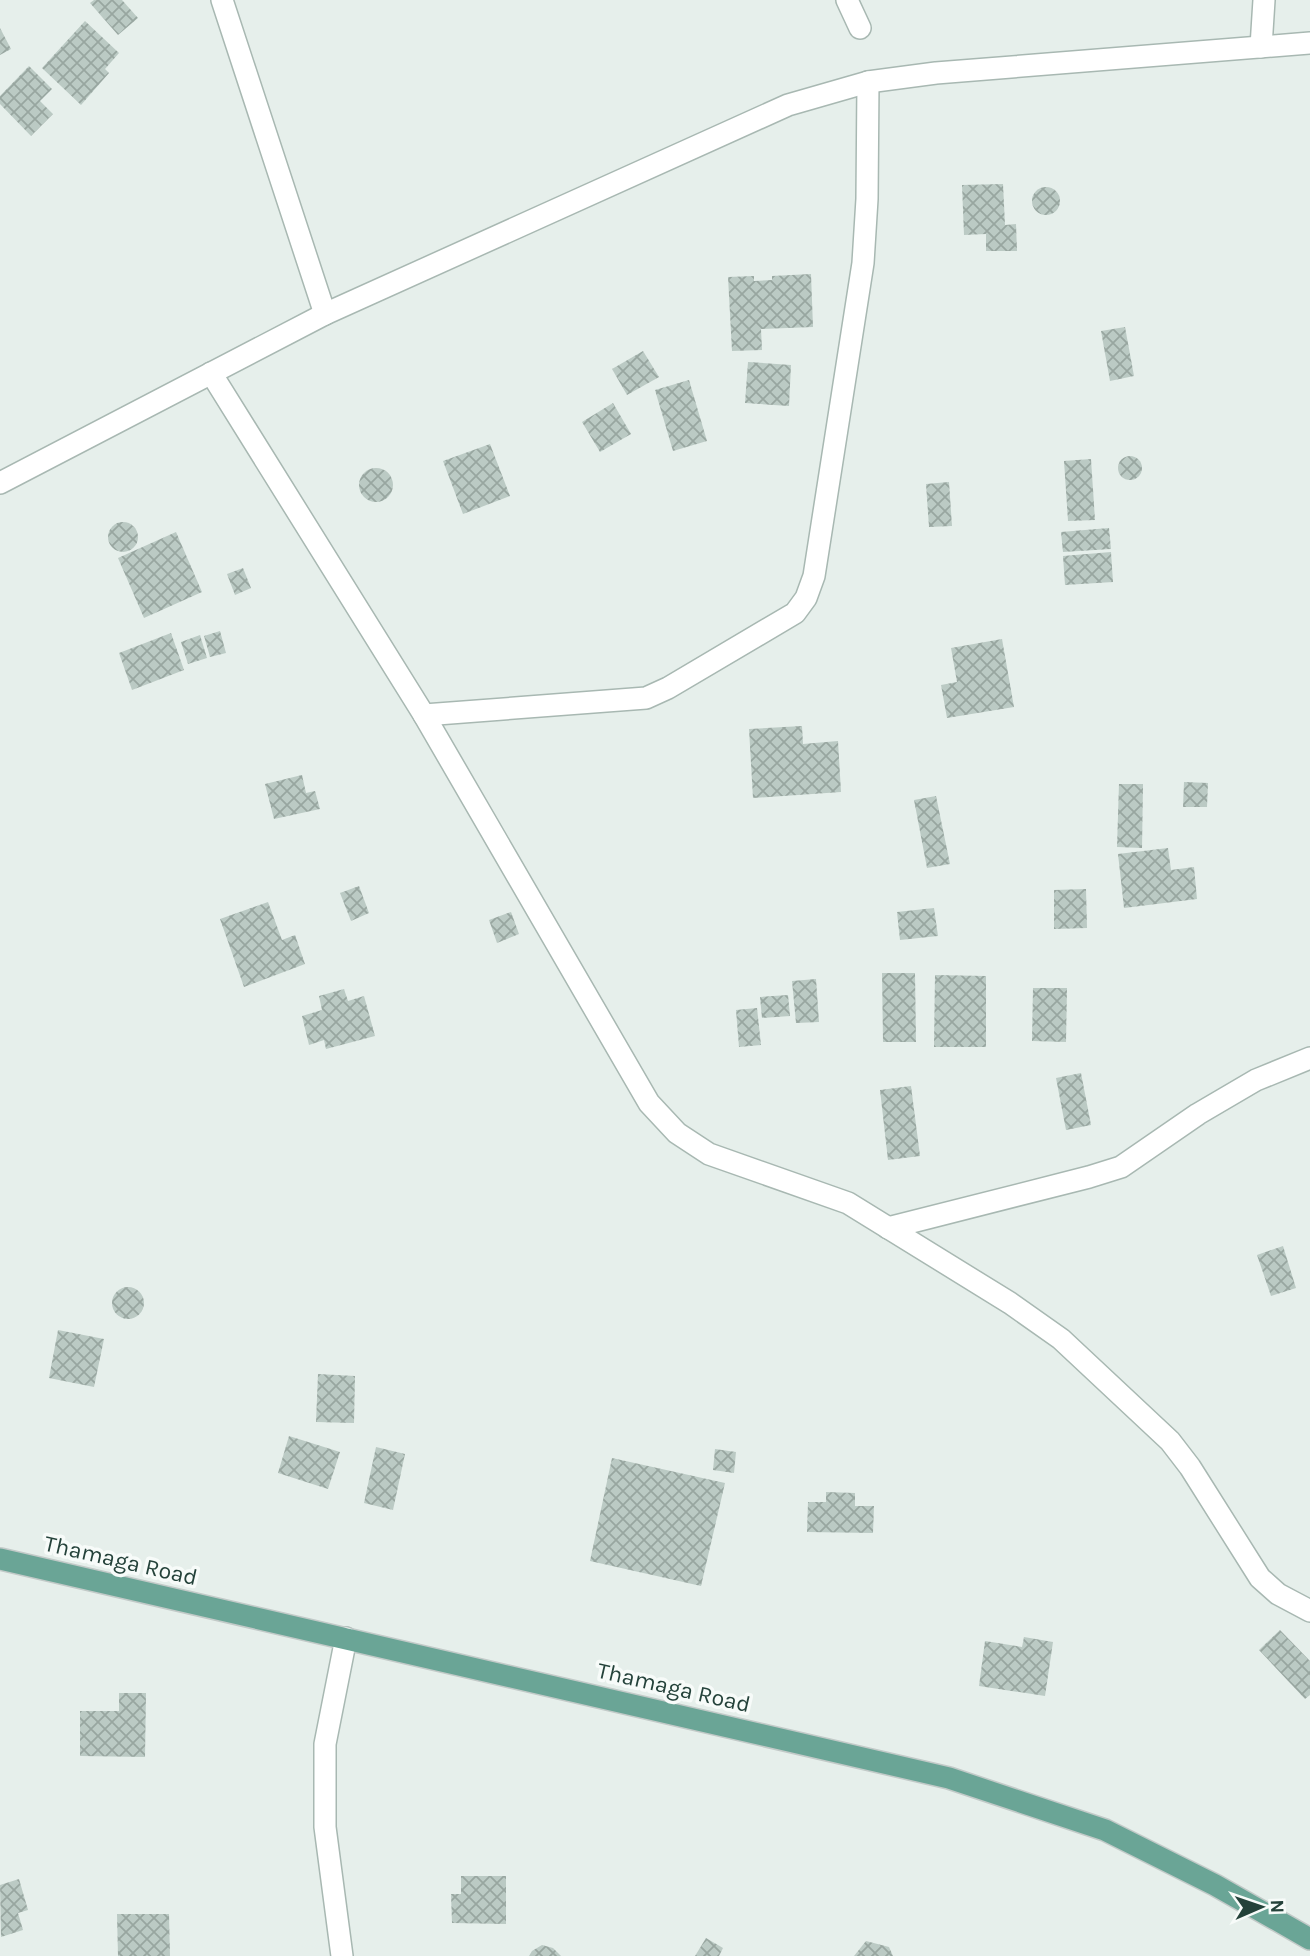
<svg xmlns="http://www.w3.org/2000/svg" width="1310" height="1956" viewBox="0 0 1310 1956" font-family="Karla,sans-serif">
<style>
.building{fill:url(#building-cross-hatch)}
.lines{fill:none;stroke-linecap:round;stroke-linejoin:round}
.minor-casing{stroke:#a8b8b2;stroke-width:24}
.major-casing{stroke:#c2cac8;stroke-width:24}
.minor{stroke:#fff;stroke-width:21}
.major{stroke:#6aa596;stroke-width:21}
.labels{text-anchor:middle;stroke-width:7;stroke-linejoin:round;paint-order:stroke}
.street-label{font-size:23px;fill:#24423a;stroke:#f7fbf9}
</style>
<defs>
<pattern id="building-cross-hatch" width="8" height="8" patternUnits="userSpaceOnUse" patternTransform="scale(1.75)"><rect width="8" height="8" fill="#bbcac4"/><path d="M0 0l8 8M0 8l8-8" fill="none" stroke="#98a6a0"/></pattern>
</defs>
<rect width="100%" height="100%" fill="#e6efeb"/>
<g class="building">
<path d="M94 0H122L138 18 118 35 90 3Z"/>
<path d="M85 21 119 53 105 69 109 73 81 105 42 68Z"/>
<path d="M0 28 11 49 0 55Z"/>
<path d="M29 66 52 89 40 101 53 114 31 136 0 104V96Z"/>
<path d="M1003 184 1005 225 1016 224 1017 251H986V234L964 235 962 185Z"/>
<circle cx="1046" cy="201" r="14"/>
<path d="M811 274 813 327 761 329 762 350 732 351 728 277 754 276V281L772 280V276Z"/>
<path d="M1125 327 1134 376 1110 381 1101 331Z"/>
<path d="M643 351 659 377 627 395 612 369Z"/>
<path d="M748 362 791 365 789 406 745 403Z"/>
<path d="M689 380 707 441 673 451 655 390Z"/>
<path d="M613 403 631 434 600 452 582 422Z"/>
<path d="M490 444 510 496 463 514 443 461Z"/>
<circle cx="1130" cy="468" r="12"/>
<path d="M1091 459 1095 520 1068 521 1064 461Z"/>
<circle cx="376" cy="485" r="17"/>
<path d="M949 482 952 526 929 527 926 484Z"/>
<circle cx="123" cy="537" r="15"/>
<path d="M1109 528 1111 549 1063 552 1061 532Z"/>
<path d="M176 532 202 592 144 618 118 558Z"/>
<path d="M1111 552 1113 582 1065 585 1063 556Z"/>
<path d="M243 568 251 588 235 595 227 574Z"/>
<path d="M220 631 226 653 210 657 204 636Z"/>
<path d="M171 633 184 670 132 690 119 653Z"/>
<path d="M200 635 207 658 188 664 181 642Z"/>
<path d="M1002 639 1014 707 947 718 941 685 957 682 951 648Z"/>
<path d="M802 726 803 744 838 741 841 792 753 798 749 729Z"/>
<path d="M302 775 306 793 315 791 320 809 274 819 265 784Z"/>
<path d="M1184 782 1208 783 1207 807H1183Z"/>
<path d="M1119 784H1143L1142 848 1117 847Z"/>
<path d="M936 796 950 864 927 868 914 800Z"/>
<path d="M1168 848 1171 870 1194 867 1197 899 1124 908 1118 854Z"/>
<path d="M359 886 369 913 351 921 340 893Z"/>
<path d="M1086 889 1087 928 1054 929V890Z"/>
<path d="M268 902 282 940 295 935 305 964 244 987 220 919Z"/>
<path d="M934 908 938 936 900 940 897 912Z"/>
<path d="M511 912 519 934 497 943 489 920Z"/>
<path d="M882 973H915L916 1042H883Z"/>
<path d="M935 975 986 976V1047H934Z"/>
<path d="M816 979 819 1022 796 1023 792 981Z"/>
<path d="M1033 988H1067L1066 1042 1032 1041Z"/>
<path d="M344 989 348 1001 364 996 375 1036 326 1049 324 1040 309 1045 302 1016 322 1010 319 996Z"/>
<path d="M788 995 790 1016 762 1018 760 997Z"/>
<path d="M757 1008 761 1045 739 1047 736 1010Z"/>
<path d="M1081 1073 1091 1125 1066 1130 1056 1078Z"/>
<path d="M911 1086 920 1156 888 1160 880 1090Z"/>
<path d="M1283 1246 1296 1288 1271 1296 1257 1255Z"/>
<circle cx="128" cy="1303" r="16"/>
<path d="M58 1330 104 1339 94 1387 49 1378Z"/>
<path d="M318 1374 355 1376 354 1423 316 1422Z"/>
<path d="M289 1436 340 1452 328 1489 278 1473Z"/>
<path d="M376 1447 405 1454 393 1510 364 1503Z"/>
<path d="M715 1449 736 1452 734 1473 713 1470Z"/>
<path d="M612 1458 725 1483 701 1586 590 1561Z"/>
<path d="M826 1492 855 1493V1506H874L873 1533 807 1532 808 1502H826Z"/>
<path d="M1280 1630 1310 1661V1695L1305 1699 1259 1650Z"/>
<path d="M1024 1637 1053 1642 1045 1696 979 1686 985 1641 1022 1647Z"/>
<path d="M119 1693H146L145 1757 80 1756V1711H119Z"/>
<path d="M461 1876H506V1924L452 1923 451 1894H461Z"/>
<path d="M19 1879 28 1910 18 1913 23 1930 1 1937 0 1885Z"/>
<path d="M117 1914H169L170 1956H118Z"/>
<path d="M706 1938 723 1948 719 1956H695Z"/>
<path d="M866 1941 889 1947 893 1956H854Z"/>
<path d="M542 1945 553 1948 561 1956H529L532 1951Z"/>
</g>
<g class="lines">
<defs>
<g id="minor">
<path d="M222 0 325 314"/>
<path d="M847 0 860 28"/>
<path d="M1261 47 1264 0"/>
<path d="M211 373 424 715 646 698 668 688 795 613 806 598 814 576 863 263 867 199 868 82"/>
<path d="M0 483 325 314 788 105 868 82 936 73 1310 43"/>
<path d="M424 715 649 1103 677 1133 709 1154 848 1203 1010 1303 1061 1339 1170 1441 1190 1467 1260 1578 1278 1594 1310 1611"/>
<path d="M888 1228 1089 1177 1121 1167 1198 1114 1256 1080 1310 1058"/>
<path d="M342 1956 325 1827V1744L346 1638"/>
</g>
<path id="major" d="M0 1559 949 1778 1105 1830 1215 1885 1310 1939"/>
</defs>
<use href="#minor" class="minor-casing"/>
<use href="#major" class="major-casing"/>
<use href="#minor" class="minor"/>
<use href="#major" class="major"/>
</g>
<g class="labels">
<g class="street-label">
<text transform="translate(121 1560) rotate(13)" y="8">Thamaga Road</text>
<text transform="translate(674 1687) rotate(13)" y="8">Thamaga Road</text>
</g>
</g>
<g transform="translate(1261 1907) rotate(88)" stroke="#f7fbf9" stroke-width="5" paint-order="stroke">
<path d="M0-5L12 26L0 18L-12 26Z" fill="#24423a"/>
<text y="-10" font-size="19" font-weight="bold" text-anchor="middle" fill="#24423a">N</text>
</g>
</svg>
